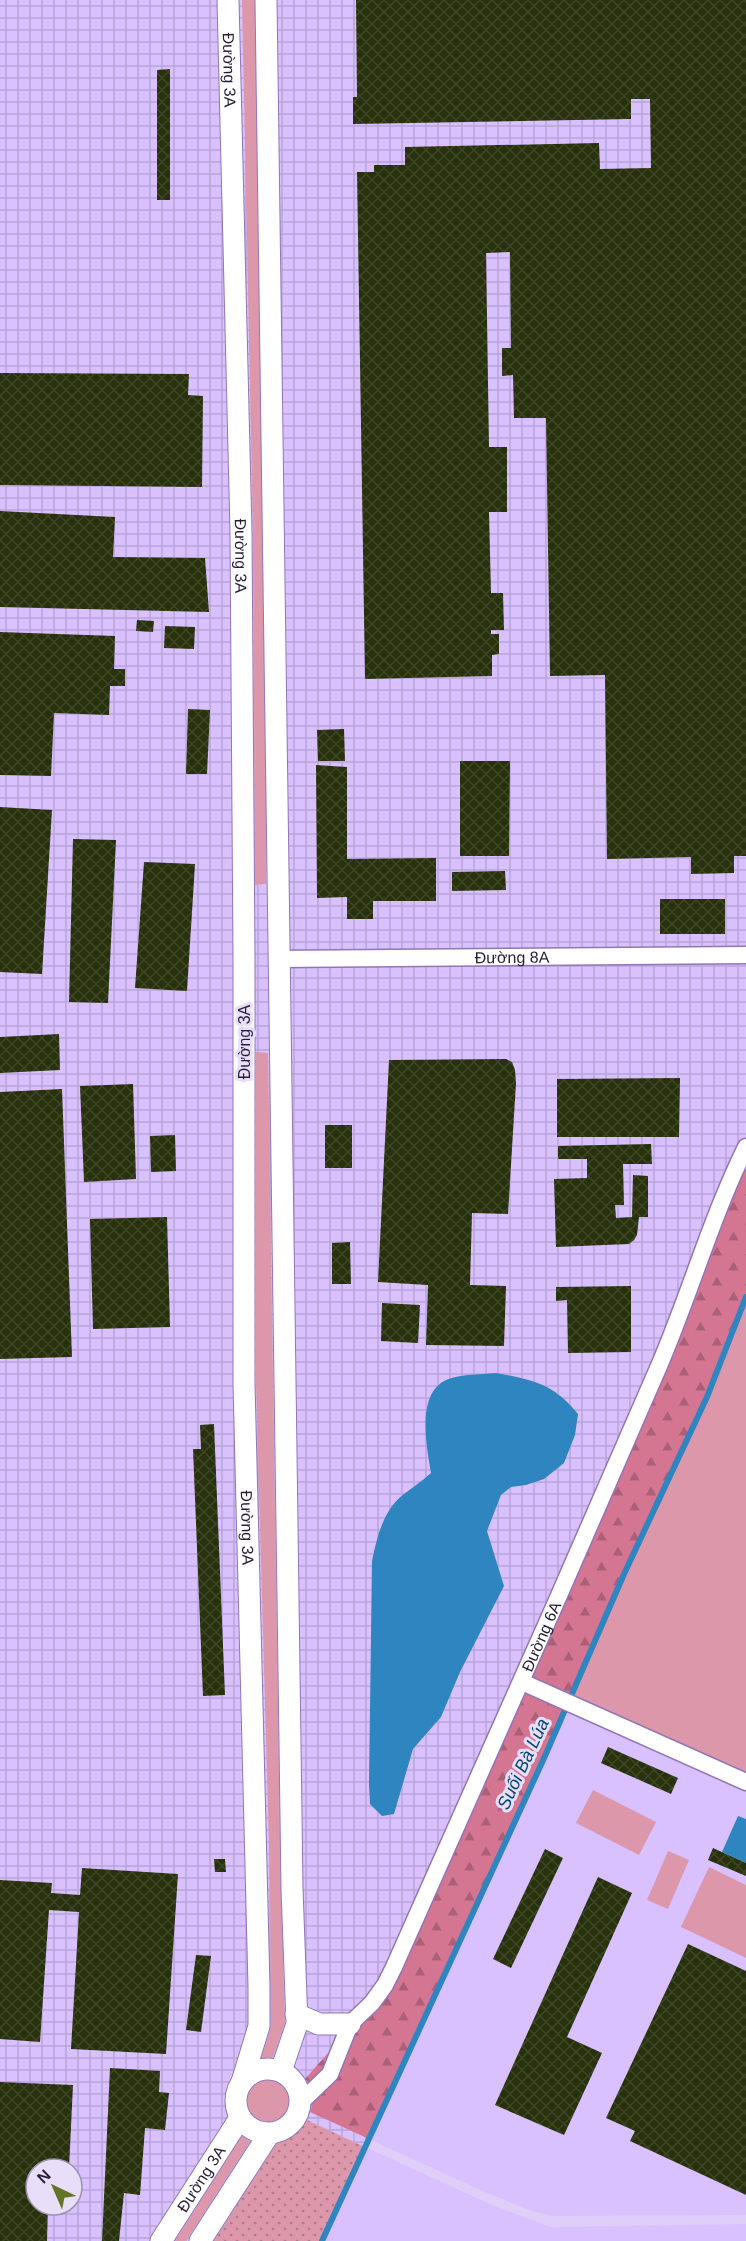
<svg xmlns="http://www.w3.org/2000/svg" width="746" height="2241" viewBox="0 0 746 2241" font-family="Arial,sans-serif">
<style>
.built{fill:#d8c1fe}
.industrial{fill:url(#industrial-grid);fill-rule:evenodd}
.grass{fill:#dc98aa}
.forest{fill:url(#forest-firs)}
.park{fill:url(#park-dots)}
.water{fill:#2e85bf}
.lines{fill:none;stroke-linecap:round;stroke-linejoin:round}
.stream{stroke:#2e85bf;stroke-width:6}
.building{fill:url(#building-cross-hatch)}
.minor-casing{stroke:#9176b7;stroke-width:19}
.tertiary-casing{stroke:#9176b7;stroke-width:23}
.minor{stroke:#fff;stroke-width:16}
.tertiary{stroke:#fff;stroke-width:21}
.labels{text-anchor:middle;stroke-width:6;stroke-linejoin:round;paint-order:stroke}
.street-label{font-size:16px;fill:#281d37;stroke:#e8defa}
.water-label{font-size:18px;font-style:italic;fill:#01466d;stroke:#e8defa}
</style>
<defs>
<pattern id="industrial-grid" width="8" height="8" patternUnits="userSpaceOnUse" patternTransform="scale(1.5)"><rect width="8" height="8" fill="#d8c1fe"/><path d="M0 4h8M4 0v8" fill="none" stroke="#b9a5da"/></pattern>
<pattern id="forest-firs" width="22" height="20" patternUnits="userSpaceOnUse" patternTransform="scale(1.5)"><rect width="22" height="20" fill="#d47691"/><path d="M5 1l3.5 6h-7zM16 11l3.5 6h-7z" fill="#ac6077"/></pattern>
<pattern id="park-dots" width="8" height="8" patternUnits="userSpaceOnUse" patternTransform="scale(1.5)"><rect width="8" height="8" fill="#dc98aa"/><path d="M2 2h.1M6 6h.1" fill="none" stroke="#b27b8b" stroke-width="1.8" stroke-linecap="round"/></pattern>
<pattern id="building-cross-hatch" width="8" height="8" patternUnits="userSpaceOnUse" patternTransform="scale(1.5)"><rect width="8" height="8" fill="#27310b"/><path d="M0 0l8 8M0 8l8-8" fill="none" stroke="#3e4627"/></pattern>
</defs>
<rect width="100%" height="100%" fill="#decef8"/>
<g class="built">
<path d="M565 1710 746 1790V2215L552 2216 526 2209 485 2192 369 2139Z"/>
<path d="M365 2147 494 2206 551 2227 746 2224V2241H322Z"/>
</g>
<path class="industrial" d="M0 0H746V1297L545 1756 365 2147 307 2120 301 2130 291 2138 276 2144 214 2241H0ZM36 2169H72V2205H36Z"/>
<g class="grass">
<path d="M242 0H255L266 702V884L255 885 253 533Z"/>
<path d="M256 1052 268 1053 281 1899 285 2023 273 2057 261 2058 271 2027 270 1882 256 1384Z"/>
<path d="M746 1297V1773L571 1697 624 1574 707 1397Z"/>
<path d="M593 1790 656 1822 639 1855 576 1823Z"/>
<path d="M668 1851 689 1860 668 1909 647 1900Z"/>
<path d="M709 1867 746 1885V1958L681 1927Z"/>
<circle cx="268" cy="2101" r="21"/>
<path d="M242 2136 250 2142 186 2241H175Z"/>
</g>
<path class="forest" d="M746 1163V1297L707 1397 624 1574 545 1756 369 2139 310 2112C314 2101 311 2088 305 2079L336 2044 379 2006Z"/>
<path class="park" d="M307 2120 365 2147 322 2241H214L276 2144C290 2139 299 2134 307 2120Z"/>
<g class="water">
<path d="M496 1373C533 1380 554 1384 578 1414L575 1435 564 1463 544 1479 526 1485 511 1487 501 1495 487 1531 504 1586 460 1672 441 1717 413 1749 394 1814 382 1816 370 1804 369 1784 372 1561C377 1537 383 1510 404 1494 413 1487 422 1481 431 1473 427 1449 417 1400 441 1383 456 1373 479 1375 496 1373Z"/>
<path d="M738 1816 746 1819V1863L722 1852Z"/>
</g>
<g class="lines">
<path class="stream" d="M322 2241 545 1756 624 1574 707 1397 746 1297"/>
</g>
<g class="building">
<path d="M356 0H746V856H734V873L691 874V857L607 859 605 675 550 676 546 418H514L513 375 502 376V348H511L510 252 486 253 489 447H507V512H489L491 593H503L504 630H491V634H499V654L492 655V676L365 679 357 172H374V165H405V147L599 143 600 169 651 168 650 99H631V119L353 124V97H357Z"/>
<path d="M170 69V200H157V70Z"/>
<path d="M0 373 189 374 188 395 203 396 202 487 0 485Z"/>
<path d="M0 511 115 517 113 557 205 558 209 612 0 607Z"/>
<path d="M137 620 154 621 153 632 136 631Z"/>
<path d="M165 626 195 627 194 649 164 648Z"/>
<path d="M0 632 115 636 114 669H125V686H110L109 715 54 713 51 776 0 775Z"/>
<path d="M188 709 210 710 207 774H186Z"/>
<path d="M344 729 345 761H318L317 730Z"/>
<path d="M460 761H510L509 856H460Z"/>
<path d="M316 765 347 767V859L436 858V901H373V919H347V897L317 898Z"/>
<path d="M0 807 52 810 42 974 0 972Z"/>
<path d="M73 839 116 840 108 1003 69 1002Z"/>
<path d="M144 862 195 864 187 991 135 988Z"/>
<path d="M505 871 506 890 452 891V872Z"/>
<rect x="660" y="899" width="65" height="35"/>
<path d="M59 1034 60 1070 0 1073V1037Z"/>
<path d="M506 1059 512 1062 515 1070 516 1083 508 1214 472 1213 470 1285 506 1286 504 1346 426 1345 428 1285 378 1282 389 1060Z"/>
<path d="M680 1078 679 1137H557V1079Z"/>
<path d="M133 1084 136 1179 84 1182 80 1086Z"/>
<path d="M62 1089 72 1357 0 1359V1092Z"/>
<rect x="325" y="1125" width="27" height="43"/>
<path d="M175 1135 176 1171 151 1172 150 1136Z"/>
<path d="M651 1144 652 1164H623L624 1205H615L616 1218 632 1217 633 1175 648 1176V1217H639L637 1235 634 1240 629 1244 556 1247 554 1179 587 1178V1159H558V1146Z"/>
<path d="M167 1217 170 1327 93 1329 90 1219Z"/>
<path d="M350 1242 351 1284H332V1243Z"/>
<path d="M631 1286V1352L568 1353 567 1300 556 1301V1287Z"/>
<path d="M382 1303 420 1305 418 1343 381 1341Z"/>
<path d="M214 1424 225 1695 203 1696 193 1449H201L200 1425Z"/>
<path d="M608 1747 678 1778 671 1794 601 1763Z"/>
<path d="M713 1848 746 1863V1876L708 1860Z"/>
<path d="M545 1849 563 1858 511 1968 493 1959Z"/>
<path d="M214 1859H225L226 1872H215Z"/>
<path d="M82 1868 178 1874 166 2054 71 2049 79 1912 49 1910 40 2042 0 2039V1880L52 1883 51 1893 80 1895Z"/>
<path d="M598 1877 632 1893 567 2037 602 2053 564 2135 495 2105Z"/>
<path d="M688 1944 746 1971V2195L630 2141 635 2131 606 2118Z"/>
<path d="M196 1955 211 1956 201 2032 186 2030Z"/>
<path d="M110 2068 160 2071 159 2092 169 2093 165 2130 145 2128 140 2195 124 2193 119 2241H102Z"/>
<path d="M0 2082 73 2085 69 2168 50 2167V2169H36V2205H48L47 2241H0Z"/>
</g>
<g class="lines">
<defs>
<g id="minor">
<path id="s1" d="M278 959 746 955"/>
<path d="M522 1682 746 1782"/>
<path id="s2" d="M300 2103 330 2074 350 2024 372 2003 385 1985 394 1967C484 1767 572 1567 659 1366 690 1294 711 1218 746 1147"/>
</g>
<g id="tertiary">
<path id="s3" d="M228 0 241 532 244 960V1384L259 1987V2026L242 2082"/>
<path d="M266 0 292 1889 297 2024 281 2071"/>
<path d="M296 2014 319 2024H350"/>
<circle cx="268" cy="2101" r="32"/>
<path id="s4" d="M161 2241 240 2118"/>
<path d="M200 2241 269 2134"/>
</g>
</defs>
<use href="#minor" class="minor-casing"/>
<use href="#tertiary" class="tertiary-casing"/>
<use href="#minor" class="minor"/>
<use href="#tertiary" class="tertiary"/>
</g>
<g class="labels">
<g class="street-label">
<text dy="6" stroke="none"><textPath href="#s3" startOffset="70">Đường 3A</textPath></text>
<text dy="6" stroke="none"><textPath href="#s3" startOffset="556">Đường 3A</textPath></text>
<text dy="6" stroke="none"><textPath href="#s1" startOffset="234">Đường 8A</textPath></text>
<text transform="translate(244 1042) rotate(-90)" y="6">Đường 3A</text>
<text dy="6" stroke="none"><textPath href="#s3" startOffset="1528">Đường 3A</textPath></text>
<text dy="6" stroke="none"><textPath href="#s2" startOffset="530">Đường 6A</textPath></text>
<text dy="6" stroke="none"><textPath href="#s4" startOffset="74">Đường 3A</textPath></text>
</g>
<g class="water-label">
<text transform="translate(523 1764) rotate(-65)" y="6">Suối Bà Lúa</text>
</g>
</g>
<g transform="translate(54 2187) rotate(316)"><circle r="28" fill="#e8defa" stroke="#9b91ac" stroke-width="1.5"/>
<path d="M0-4.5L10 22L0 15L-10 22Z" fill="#617525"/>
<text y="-9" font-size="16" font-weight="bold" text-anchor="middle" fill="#281d37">N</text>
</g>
</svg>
